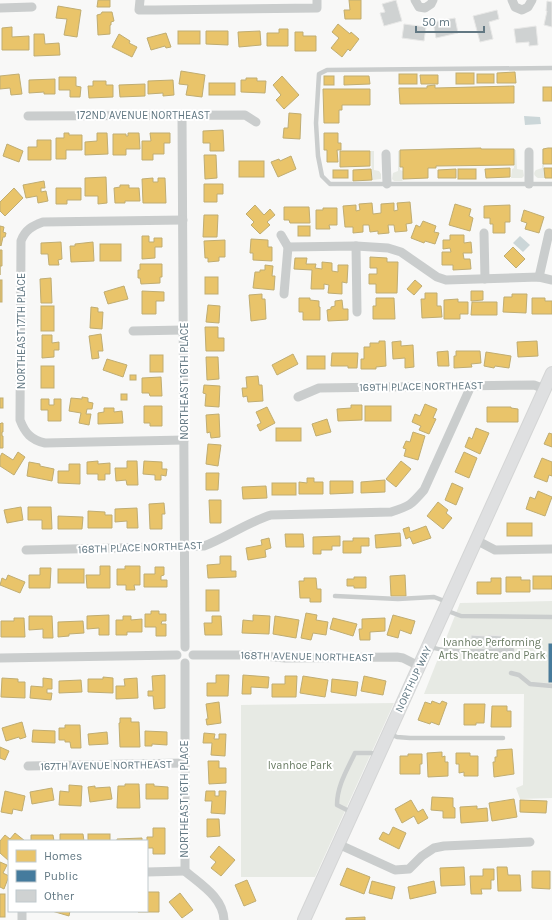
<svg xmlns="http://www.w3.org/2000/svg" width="552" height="920" viewBox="0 0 552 920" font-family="Karla,sans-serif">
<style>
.green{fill:#e7eae4}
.water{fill:#cbd6d8}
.homes{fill:#e9c46a;stroke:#c0ad72}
.public{fill:#457b9d;stroke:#4e7a95}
.building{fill:#cfd2d2;stroke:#e8e8e7}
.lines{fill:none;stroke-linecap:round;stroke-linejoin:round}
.secondary-casing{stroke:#d4d5d5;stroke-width:14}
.lane{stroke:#cacdcd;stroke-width:4.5}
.street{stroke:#cacdcd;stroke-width:9}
.secondary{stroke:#dfe0e1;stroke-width:12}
.labels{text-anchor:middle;stroke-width:4;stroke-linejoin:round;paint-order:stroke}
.street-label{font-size:11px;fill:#627883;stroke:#fff}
.park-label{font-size:11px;fill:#687a62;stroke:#fff}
</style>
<rect width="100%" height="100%" fill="#f8f8f7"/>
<g class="green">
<path d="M542 149H543L545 178H538C534 176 533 173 536 170L542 168Z"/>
<path d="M514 150H516L517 169 523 170 524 176 522 178H511L512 169 514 168Z"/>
<path d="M371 151H374V170L379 171 381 174V179L372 180Z"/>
<path d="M398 151H400V170L403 171 404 179 402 181H394L392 179 393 173 398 171Z"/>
<path d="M552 601V798L520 799 516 788 523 785 524 694H424L460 603Z"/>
<path d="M394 703 315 877H241V705Z"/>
</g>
<g class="water">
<path d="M524 116 540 117 541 124 525 125Z"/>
<path d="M520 236 530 245 523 252 513 243Z"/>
</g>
<g class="homes">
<path d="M98 0H110V7H97Z"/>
<path d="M349 0H361V19H345L344 10H350Z"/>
<path d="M58 6 81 10 77 37 64 35 67 19 56 18Z"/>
<path d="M102 12H112L114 21 111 22V25H110V34L98 35 97 15 101 14Z"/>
<path d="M338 24 350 34 351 32 359 39 350 51 348 49 342 57 331 48 339 38 332 32Z"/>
<path d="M12 27V37L29 36V50H2V28Z"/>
<path d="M279 29H288V46H267V33H279Z"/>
<rect x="178" y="31" width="22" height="13"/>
<path d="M206 31H228V45L206 44Z"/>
<path d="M260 31 261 45 239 47 238 32Z"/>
<path d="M295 32H303V36H316V51H295Z"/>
<path d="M166 33 171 47 166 48 165 46 151 50 147 38Z"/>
<path d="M34 34H44L45 44 59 43 60 55 34 56Z"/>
<path d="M119 34 130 41 129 43 137 47 132 57 112 47Z"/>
<path d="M181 71 205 75 202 97 186 95 188 85 179 84Z"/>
<path d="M515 72 516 83H497V73Z"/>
<rect x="456" y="73" width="18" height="11"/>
<path d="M19 74 22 94 11 95 10 88 0 89V76Z"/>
<rect x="399" y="74" width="18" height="10"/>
<rect x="477" y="74" width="17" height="9"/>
<path d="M420 75H438V84H421Z"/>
<path d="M282 76 299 95 284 109 276 100 281 95 273 85Z"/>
<rect x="324" y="76" width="10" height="9"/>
<path d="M344 76H369L370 84 344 85Z"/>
<path d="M59 77H76V86L81 87 80 97H70V90H59Z"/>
<path d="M246 78H257V81H266L265 93 241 92V80H246Z"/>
<path d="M55 79V94H44V92L29 93V80Z"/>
<path d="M173 80 174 95 163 96V93L148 94V81Z"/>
<path d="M93 81H106V85H113V97L89 98 88 86H93Z"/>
<rect x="209" y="83" width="26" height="12"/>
<path d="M145 84V96L120 97 119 85Z"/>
<path d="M435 85V88L514 86V103L400 104 399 88H427V86Z"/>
<rect x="543" y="87" width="9" height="14"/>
<path d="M323 89H370V105H342V110H339V123H324Z"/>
<path d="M289 113 301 114 300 139 283 138 284 128H288Z"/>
<path d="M223 130 224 151H210V143H203V131Z"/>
<path d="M64 133H69V135H82V150H66V159H56V138H64Z"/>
<path d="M97 133H107L108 154 85 155V142L97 141Z"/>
<path d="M128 133H139L140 149H126V155H113V134H126V136H128Z"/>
<path d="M150 133H170V143H164V154H153V160H142V141H151Z"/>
<path d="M324 133H338V143H341V150H337L338 162H327V150H324Z"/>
<path d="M37 140H51V160H28V147H37Z"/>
<path d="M7 144 23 151 19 162 3 156Z"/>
<path d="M481 148V149H514V165L436 166V168H428V178L403 179V167H400V150Z"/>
<path d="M548 148H552V164H543V149Z"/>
<path d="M340 151H370V166L340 167Z"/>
<path d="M204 155H216L217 178 205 179Z"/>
<path d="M291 156 296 169 278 177 271 162 279 159 280 161Z"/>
<rect x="239" y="161" width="25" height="16"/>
<path d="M510 168V177L486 178 485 169Z"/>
<path d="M544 168H552V178H545Z"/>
<path d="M371 169 372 180 353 181V170Z"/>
<path d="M456 169V178H438V170Z"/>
<rect x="458" y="169" width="18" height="10"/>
<rect x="333" y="170" width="15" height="8"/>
<path d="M106 177 107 203 98 204V196H85V178Z"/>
<path d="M153 178V182H158V178H165L166 203H143L142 179Z"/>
<path d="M44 181 45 188H41V192L46 191 48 201 38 203 37 196 26 198 23 185Z"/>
<path d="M204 184H223V194H217V202H204Z"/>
<path d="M120 185H129V188H139L140 201H125V203H115L114 188 120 187Z"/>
<path d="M14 188 23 198 5 216 0 211V202Z"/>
<path d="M56 188H81V200H67V204H56Z"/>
<path d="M410 202 412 223 406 224 407 231 395 232 394 225H388L389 233 378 234V231L370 232 369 225H363V232L353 233V227H345L343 206 356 205V211L360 210 359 204 372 203 373 214 381 213V204L394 203V211L398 210 397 203Z"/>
<path d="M455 204 471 209 469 216 473 218 470 231 449 225Z"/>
<path d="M255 205 264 215 270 209 275 215 267 222 270 225 260 234 251 225 254 222 246 214Z"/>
<path d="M510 205V222H505V233H493V224H490V218H484V206Z"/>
<path d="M284 207H309L310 223H290L289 220H284Z"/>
<path d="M323 208H337V225H329L330 229H316V210H323Z"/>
<path d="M524 210 544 217 539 233 525 229 527 223 521 221Z"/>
<path d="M204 215H218L217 237H203Z"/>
<path d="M423 221 436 226 434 232 439 233 435 244 425 241 424 243 411 238 416 225 420 227Z"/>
<path d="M0 226 4 227 3 232 6 233 5 237H3L1 246 0 245Z"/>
<rect x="298" y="226" width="12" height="10"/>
<path d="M450 235H464V243L471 242 472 253H463L464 259H470L471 269 453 270V265H442V252H451L450 248 443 249V240H450Z"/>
<path d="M142 236H149V242H154V238H162V247H155V258L142 259Z"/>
<path d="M251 239 268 240V247H272V261L253 260V253H250Z"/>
<path d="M225 240V257H219V261L208 262V258H205L204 241Z"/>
<path d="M61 242 62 259 58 260 59 265H49L48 254H41V243Z"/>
<path d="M93 242 94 261 71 262 70 246H75V244Z"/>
<rect x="100" y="244" width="21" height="17"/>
<path d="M513 247 525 259 516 268 504 256Z"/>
<path d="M0 250H2V266H0V275Z"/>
<path d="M370 257 387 258V262H398L397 293H376V284H369V274H377V268H370Z"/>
<path d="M295 258H307L306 264H316L315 268 322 269V262L332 263V271L338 272V265H348L347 283 342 282V294L328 293 329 285 324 284V289H311L312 270 294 269Z"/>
<path d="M140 264H162V277H160V283L141 284 140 278H138V270H140Z"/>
<path d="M265 265 273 266 272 276H275L274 290 253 288 255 272H260V270H265Z"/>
<rect x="205" y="277" width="13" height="17"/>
<path d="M51 278 52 303H41L40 279Z"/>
<rect x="0" y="280" width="2" height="22"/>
<path d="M415 280 422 286 414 295 407 289Z"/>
<path d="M124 286 128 299 108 304 104 292Z"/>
<path d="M142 291 164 292V301H156V314H142Z"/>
<path d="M471 291H483V300L471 301Z"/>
<path d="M425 293H437V306H441L442 317 422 318 421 299H425Z"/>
<path d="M262 294V299H265L266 319 251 321 249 295Z"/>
<path d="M512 294H527L526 313 503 312 504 297H512Z"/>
<path d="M299 298H310V300L319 301V307H320V320H303V312H299Z"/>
<path d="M376 298H394L395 319H373V306H376Z"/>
<path d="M532 298H545V301H552V314H532Z"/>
<path d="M458 299V302H468V314H460V319H444V300Z"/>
<path d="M342 300 343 309H348V320L328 321 327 310 331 309V307L335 306V301Z"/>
<path d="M472 302H497V315H471Z"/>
<path d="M208 305 220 306 219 323 206 322Z"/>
<rect x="41" y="306" width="13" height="25"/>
<path d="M91 307 98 308V312H103L102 329 90 328Z"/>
<path d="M205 327H218V338H224V351H206Z"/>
<path d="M101 334 103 351H98L99 358 92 359 89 336Z"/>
<path d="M42 335H52V343L59 342V350H54V357L42 358Z"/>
<path d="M379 341H385L386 366 376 367V369H361V359H364V347H370V343H379Z"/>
<path d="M401 341V346L413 345 414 367 405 368V358L393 359 392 342Z"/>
<path d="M537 341 538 356 518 357 517 342Z"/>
<path d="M448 351 449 366H438L437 352Z"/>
<path d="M456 351H480L481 363 471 364 472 367 454 368V356H456Z"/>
<path d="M486 352 511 356 509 368 495 366 494 368 484 366Z"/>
<path d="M332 353H358L357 368H348V366H331Z"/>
<path d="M293 354 298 364 277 375 272 365Z"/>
<rect x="150" y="355" width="13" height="17"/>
<rect x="307" y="356" width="18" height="13"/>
<path d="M206 357H218L219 379 207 380Z"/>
<path d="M107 359 127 365 123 377 103 370Z"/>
<rect x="41" y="366" width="13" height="22"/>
<rect x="130" y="375" width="6" height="5"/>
<path d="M258 376 259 385H262L263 401 248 402 247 396 243 397 242 388H247L246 377Z"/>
<path d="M161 377 162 396H150L149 393H142V378Z"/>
<path d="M204 385 220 386 219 407 205 406 206 394 203 393Z"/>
<rect x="121" y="394" width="6" height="6"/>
<path d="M82 397 88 398V402L93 403 92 409H87L86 414H91L89 425 79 423 81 413 69 411 71 398 82 399Z"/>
<rect x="0" y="398" width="3" height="10"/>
<path d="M41 399H49V405H54V399H61V421H48V410H41Z"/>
<path d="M425 404 437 409 433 418 436 419 429 434 419 430 421 426 412 422 415 414 420 416Z"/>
<path d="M351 405H362V420L338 421 337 409 351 408Z"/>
<path d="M144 406H162V426H150V423H144Z"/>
<rect x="365" y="406" width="26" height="15"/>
<path d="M267 407 275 423 260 431 257 425 261 423 256 412Z"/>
<path d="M487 407H511V408L518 409V422H487Z"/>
<path d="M104 408H114V412L122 411 123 423 98 424V413L104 412Z"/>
<path d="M219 414 220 437 211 438 210 432 207 433 206 415Z"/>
<path d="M327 419 331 432 316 436 312 424Z"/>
<path d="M1 423H3V432H2V436H3V448H0V424Z"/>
<rect x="276" y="428" width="25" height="13"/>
<path d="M476 428 489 433 480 454 465 447 469 437 472 439Z"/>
<path d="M413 432 425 436 418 460 404 456 406 449 403 448 406 441 410 442Z"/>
<path d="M549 433 552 434V447L544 444Z"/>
<path d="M208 444 221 445 218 466 206 464Z"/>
<path d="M18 452 25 457 14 475 0 466V457L2 453 13 460Z"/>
<path d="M464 452 477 458 469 478 455 472Z"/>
<path d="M542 458 552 462V476L549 475 547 482 534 477Z"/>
<path d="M98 461V464L110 463V474H105V480H98V474H87V462Z"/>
<path d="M127 461H137L138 485H127L126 480 116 481 115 468H127Z"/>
<path d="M144 461 162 462V469H167L166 476 161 475V480H155V475L143 474Z"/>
<path d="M401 461 411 469 396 487 386 479Z"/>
<path d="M29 462 40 464V466L54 469 52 481 27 476Z"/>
<path d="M69 464H80V484L58 483V471H69Z"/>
<path d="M206 473H219L218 490H206Z"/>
<path d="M307 478H314V482H323V494H299V482L307 483Z"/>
<path d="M385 480V492L361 493V482Z"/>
<path d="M330 481H353V493L330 494Z"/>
<rect x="272" y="483" width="24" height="12"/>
<path d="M452 483 463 488 456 505 445 500Z"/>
<path d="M266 486 267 498 243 499 242 487Z"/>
<path d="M538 491 552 497 545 516 526 509 530 497 535 499Z"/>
<path d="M209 500H221V523H210Z"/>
<path d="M438 502 448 510 446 513 452 518 443 529 427 516Z"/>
<path d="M164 503 165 514H162V529H150L149 504Z"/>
<path d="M21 507 23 520 7 523 4 510Z"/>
<path d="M28 507H51L52 529H42V520H28Z"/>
<path d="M137 508 138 528H127V521L115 522V509Z"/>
<path d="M88 511 105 512V515H112V528H88Z"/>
<path d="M58 516 83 517 82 529H58Z"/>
<rect x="507" y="523" width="25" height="13"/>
<path d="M426 526 431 538 413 544 410 537 406 539 403 529 409 527 410 532Z"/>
<path d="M400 533 401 546 376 548 375 535Z"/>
<path d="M285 534H303L304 547H286Z"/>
<path d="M340 536V546H332V550H321V554H313V537Z"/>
<path d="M269 538 271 548 265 550 266 557 248 560 246 548 262 545 261 540Z"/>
<path d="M353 538H369V546H361V553H343V541H353Z"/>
<path d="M220 556H231V571H236V577L208 578 207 565 220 564Z"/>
<path d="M100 566H110V588H87L86 575H100Z"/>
<path d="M125 566H140V585H134L135 590H126V585H117V569H125Z"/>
<path d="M155 567H164V575L161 576V580H167V587H144V574H155Z"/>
<path d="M40 568H51L50 588H29V575H40Z"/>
<rect x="58" y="569" width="26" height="14"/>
<path d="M8 575 25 582 20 593 0 585 2 578 6 580Z"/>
<path d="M405 575 406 596H391L390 576Z"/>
<rect x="533" y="576" width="19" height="13"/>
<path d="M354 577H366V588H354V586H347V579H354Z"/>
<path d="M506 577H521V580H530V592H506Z"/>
<path d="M304 578H316L317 589H321V602H310V598H300L299 581H304Z"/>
<path d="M491 578H501V594H477V582H491Z"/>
<rect x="206" y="590" width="13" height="21"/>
<path d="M151 611H159V614H166V621H162L161 624H166V636H156V627H145V614H151Z"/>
<path d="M306 613 317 615 316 620 328 622 326 635 313 633 311 640 301 638Z"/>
<path d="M109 615V635H99V628L87 629V616Z"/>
<path d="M253 615 270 616 269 634 242 633 243 620 253 621Z"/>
<path d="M393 615 415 621 411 634 400 630 398 638 387 635Z"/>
<path d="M29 616H52L53 638H43V629L29 630Z"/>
<path d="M123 616H131V620L142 619V632H127V635H116V620H123Z"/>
<path d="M212 616H221L222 635H205L204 623H212Z"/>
<path d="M275 616 299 620 296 638 273 634Z"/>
<path d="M14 618H24L25 637H1V621H14Z"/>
<path d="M333 618 357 624 353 636 330 629Z"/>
<path d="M385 618V631L370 632V640H360L359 629H362V619Z"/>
<path d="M83 621 84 633 69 634V636L58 637V622Z"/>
<path d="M165 675V708L154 709 153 696H148V691H153L152 676Z"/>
<path d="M216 675H229L228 696H207V683H216Z"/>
<path d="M243 675 269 677 268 688 251 687V694H242Z"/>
<path d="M285 676H297L296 697H272V684H285Z"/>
<path d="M303 676 328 680 325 697 300 693Z"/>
<path d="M364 676 386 681 383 695 361 691Z"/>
<path d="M103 677 113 678V693L88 692V679H103Z"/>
<path d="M2 678 18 679V682H25V698L1 697Z"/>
<path d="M43 678 52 679V689H47V693H52L51 700 30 698 31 686 43 687Z"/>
<path d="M137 678 138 698 116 699V686H125L124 679Z"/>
<path d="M332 679 358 682 356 696 331 692Z"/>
<path d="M81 680 82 692 59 693V681Z"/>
<path d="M432 701 440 704 442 701 447 703 439 725 431 722 430 724 418 720 425 702 431 704Z"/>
<path d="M219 702 221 723 207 725 206 719H208L206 704Z"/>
<path d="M464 704H485L484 723H476V725H464Z"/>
<path d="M492 706H507V711H511V727H491Z"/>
<path d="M120 718H131V722H139L140 747H120L119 723H120Z"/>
<path d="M22 722 26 737 20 739 19 737 6 741 2 728Z"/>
<path d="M65 725H80L81 748H71L70 742H65V740H59V728H65Z"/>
<path d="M33 730 55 731V743L32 742Z"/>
<path d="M145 731 167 732V745L152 744V746H145Z"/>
<path d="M107 732 108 744 89 745 88 734Z"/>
<path d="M204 733 215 734 214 739H219V734H226L225 756 211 755 212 743H203Z"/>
<path d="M0 747 9 751 5 760 0 758Z"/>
<path d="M512 749 514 774 494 777 493 762H495V757H497V750Z"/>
<path d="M442 752V757L445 756V762H448V776L428 777 427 753Z"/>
<path d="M456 753H470V756H478V776H464V772L459 773V764H456Z"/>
<path d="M408 754H422V764H420V774H400V756H408Z"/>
<path d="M208 761H219V768H226V783L209 784Z"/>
<path d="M125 784H139L140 808H117L118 786H125Z"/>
<path d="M146 784H154V786L168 787V799H146Z"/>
<path d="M69 785 82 786 81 806 59 805 60 791 69 792Z"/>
<path d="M95 786V788L110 787 112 799 90 802 88 787Z"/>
<path d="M52 788 54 800 32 804 30 792Z"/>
<path d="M5 791 25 796 22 811 13 809 12 814 1 812Z"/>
<path d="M206 791H215V796H219V791H226L225 814 211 813 212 801H205Z"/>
<path d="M432 797 453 798V807L455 808V818H443V811L431 810Z"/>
<path d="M514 799 517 817 492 821 489 803Z"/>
<path d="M411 800 418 812 423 809 428 818 418 824 414 816 402 823 395 809Z"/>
<path d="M520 800 547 801 546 813 520 812Z"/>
<path d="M477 806V809L487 808 488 821 461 823 460 807Z"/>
<path d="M207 819H219L220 836 207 837Z"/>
<path d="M393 827 406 833 399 849 379 839 383 832 389 835Z"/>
<path d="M153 828H165V854H153V848H147V837H153Z"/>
<path d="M15 833 25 841H9V861L0 853V841L5 835 10 839Z"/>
<path d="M60 834H83L84 841H60Z"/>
<rect x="88" y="834" width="22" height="7"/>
<path d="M31 835H53L54 841H31Z"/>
<path d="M142 838V841H117V839Z"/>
<path d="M219 846 235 860 221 876 211 868 216 862 210 857Z"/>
<path d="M0 862 7 865 3 873 9 876 4 889 0 887Z"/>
<path d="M464 867 465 885 441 886 440 868Z"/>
<path d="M497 867H507L508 875H520L521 891H498Z"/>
<path d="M347 868 370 877 364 894 340 885Z"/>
<path d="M483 869H494V880H491V889H481L482 894H471L470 876H483Z"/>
<path d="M532 871H550V889L532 888Z"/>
<path d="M247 880 256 901 244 906 235 885Z"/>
<path d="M372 881 395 887 392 899 369 893Z"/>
<path d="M434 881 436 893 410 899 408 887Z"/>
<path d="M147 892H159V912H138V911H147Z"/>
<path d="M180 893 193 910 182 918 169 902Z"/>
<rect x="0" y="894" width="5" height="23"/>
<path d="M52 911H70L69 916Z"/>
<path d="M365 917V920H346V918Z"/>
</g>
<rect class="public" x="549" y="644" width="3" height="38"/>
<g class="building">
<path d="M396 0 402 21 384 26 380 13 385 12 382 4Z"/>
<path d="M547 1 552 2V27L544 25 547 11H546Z"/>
<path d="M497 10 499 19 489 22 493 39 480 42 473 16Z"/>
<path d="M455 18 458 33 436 38 433 22Z"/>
<path d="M404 24 426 27 424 41 402 38Z"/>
<path d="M536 26 538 45 529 46V42L516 43 514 29Z"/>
<path d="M471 635 485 636 484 648 471 647Z"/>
<path d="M488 635 502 636V648H488Z"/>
</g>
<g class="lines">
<defs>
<path id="secondary" d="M304 920 552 373"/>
</defs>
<use href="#secondary" class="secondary-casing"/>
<g class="lane">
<path d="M552 68 327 70 319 74 316 123 318 156 322 176 330 184H552"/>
<path d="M335 596 398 599 434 597 447 602"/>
<path d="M445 610 461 616 552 617"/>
<path d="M428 646C447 654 490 651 512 650"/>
<path d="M511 673 519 675 530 684 552 686"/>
<path d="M390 734 397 737 410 738H503"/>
<path d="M351 812 337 805C337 786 347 770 355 753H371L378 755"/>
</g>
<g class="street">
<path d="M140 0 139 10H155L317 8V0"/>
<path d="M415 0 419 7 425 8 431 4 433 0"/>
<path d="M512 0 515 7 522 10 528 7 532 0"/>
<path d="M0 8 32 7"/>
<path d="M182 115 185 647"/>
<path d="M28 116 245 115 256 122"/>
<path d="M529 152V184"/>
<path d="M386 154 387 184"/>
<path d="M183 220 43 222C32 226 25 230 21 241L20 420C25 433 31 440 45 443L184 440"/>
<path d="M484 233 485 279"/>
<path d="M281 235 288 247 284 294"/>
<path d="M356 246 357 312"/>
<path d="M288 247 356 246 388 248 401 252 437 277 446 280 539 277 552 280"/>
<path d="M539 277 549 233"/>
<path d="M133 331 183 330"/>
<path d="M298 397 319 388 534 385 545 389"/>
<path d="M476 540 495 550 552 549"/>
<path d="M26 550 204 546C227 537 248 522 271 515L391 512C410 506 411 505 424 490L471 386"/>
<path d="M193 655H254L285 658 397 657 403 658 419 666"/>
<path d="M0 658 177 655"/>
<path d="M185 663V871C200 884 223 897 224 920"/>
<path d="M28 766 184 763"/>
<path d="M338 844 395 870 409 869 422 856 434 848 444 846 530 842"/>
<path d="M147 872 185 871"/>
<path d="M22 911V920"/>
</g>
<use href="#secondary" class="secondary"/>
</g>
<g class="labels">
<g class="street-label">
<text x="143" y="119">172ND AVENUE NORTHEAST</text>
<text transform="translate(21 331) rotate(-90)" y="4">NORTHEAST 17TH PLACE</text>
<text transform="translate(184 381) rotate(-90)" y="4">NORTHEAST 16TH PLACE</text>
<text transform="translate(421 386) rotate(-1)" y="4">169TH PLACE NORTHEAST</text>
<text transform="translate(140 547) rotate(-2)" y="4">168TH PLACE NORTHEAST</text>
<text transform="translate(307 656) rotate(1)" y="4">168TH AVENUE NORTHEAST</text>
<text transform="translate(413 679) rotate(-65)" y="4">NORTHUP WAY</text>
<text transform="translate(106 765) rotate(-1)" y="4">167TH AVENUE NORTHEAST</text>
<text transform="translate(184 799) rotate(-90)" y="4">NORTHEAST 16TH PLACE</text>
</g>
<g class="park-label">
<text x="492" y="646">Ivanhoe Performing<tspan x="492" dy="13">Arts Theatre and Park</tspan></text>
<text x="300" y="769">Ivanhoe Park</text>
</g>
</g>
<rect x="8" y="840" width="140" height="72" fill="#ffffff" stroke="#c0c9cd"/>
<rect x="16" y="850" width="20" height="12" fill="#e9c46a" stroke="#c0c9cd"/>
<text x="44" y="860" font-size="12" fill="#627883">Homes</text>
<rect x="16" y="870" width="20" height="12" fill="#457b9d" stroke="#c0c9cd"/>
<text x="44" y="880" font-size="12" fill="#627883">Public</text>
<rect x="16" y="890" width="20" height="12" fill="#cfd2d2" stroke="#c0c9cd"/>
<text x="44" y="900" font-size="12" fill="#627883">Other</text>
<path d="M416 26v6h68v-6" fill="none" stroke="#627883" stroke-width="2"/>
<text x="422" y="26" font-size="12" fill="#627883" stroke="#ffffff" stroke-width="3" paint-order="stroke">50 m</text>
</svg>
